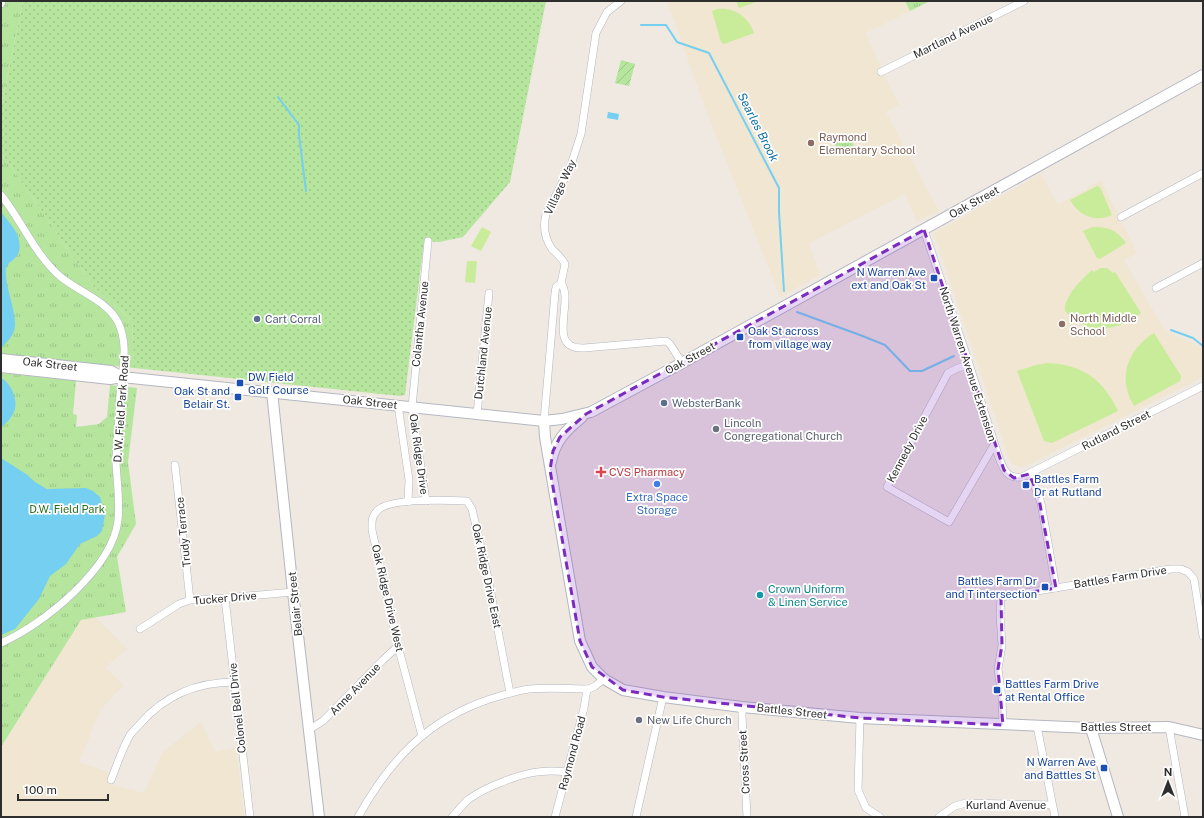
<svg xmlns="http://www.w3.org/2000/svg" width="1204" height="818" viewBox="0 0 1204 818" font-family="'Public Sans',sans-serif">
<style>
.education{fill:#f0e6d1}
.grass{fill:url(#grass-dots)}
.park{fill:url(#park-tufts)}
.garden{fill:url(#garden-furrows)}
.pitch{fill:#c9ec9a}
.water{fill:#75cff0}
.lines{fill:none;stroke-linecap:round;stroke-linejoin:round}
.stream{stroke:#75cff0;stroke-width:2}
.street-casing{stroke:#b4b7c1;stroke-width:8}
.secondary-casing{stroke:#b4b7c1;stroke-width:12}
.street{stroke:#fff;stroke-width:7}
.secondary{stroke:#fff;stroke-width:10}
.marked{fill:#7b2cbf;fill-opacity:0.2;stroke:#7b2cbf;stroke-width:3;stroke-dasharray:8 5;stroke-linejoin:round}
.education-dot{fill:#8d6e63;stroke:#fff;stroke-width:1.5}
.transit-dot{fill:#1a4fb4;stroke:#fff;stroke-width:1.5}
.service-dot{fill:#5c6f8a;stroke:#fff;stroke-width:1.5}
.worship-dot{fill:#6b7280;stroke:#fff;stroke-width:1.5}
.health-dot{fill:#e0444e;stroke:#fff;stroke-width:1.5}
.shop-dot{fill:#3f7fe0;stroke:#fff;stroke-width:1.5}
.culture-dot{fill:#0f9aa8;stroke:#fff;stroke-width:1.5}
.labels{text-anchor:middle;stroke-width:3.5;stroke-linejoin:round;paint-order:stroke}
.street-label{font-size:11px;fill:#2e2e2e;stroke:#fff}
.education-label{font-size:11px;fill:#785e54;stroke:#fff;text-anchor:start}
.transit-label{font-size:11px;fill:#164399;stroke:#fff;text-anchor:end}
.service-label{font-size:11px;fill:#4e5e75;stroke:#fff;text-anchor:start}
.worship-label{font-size:11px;fill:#5b616d;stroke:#fff;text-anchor:start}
.health-label{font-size:11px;fill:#be3a42;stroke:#fff;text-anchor:start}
.shop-label{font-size:11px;fill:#366cbe;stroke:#fff}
.park-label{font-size:11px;fill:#2c6e1b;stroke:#fff}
.culture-label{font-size:11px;fill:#0d838f;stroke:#fff;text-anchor:start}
.water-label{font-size:12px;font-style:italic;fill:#0d6fa3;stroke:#fff}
</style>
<defs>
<pattern id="grass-dots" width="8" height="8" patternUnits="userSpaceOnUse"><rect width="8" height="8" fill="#b6e59e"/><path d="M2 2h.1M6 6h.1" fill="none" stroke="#9dc588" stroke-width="1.8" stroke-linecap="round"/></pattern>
<pattern id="park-tufts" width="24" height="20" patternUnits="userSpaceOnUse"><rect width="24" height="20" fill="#b6e59e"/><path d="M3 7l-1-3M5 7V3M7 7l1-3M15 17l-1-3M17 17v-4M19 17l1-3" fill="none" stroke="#9dc588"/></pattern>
<pattern id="garden-furrows" width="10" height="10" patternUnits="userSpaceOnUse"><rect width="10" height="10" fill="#b6e59e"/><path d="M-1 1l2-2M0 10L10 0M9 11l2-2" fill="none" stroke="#9dc588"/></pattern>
</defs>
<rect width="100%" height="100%" fill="#efe9e1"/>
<g class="education">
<path d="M667 1H905L910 11 866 33 885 77 899 105 886 112 939 211 930 216 929 215 917 222 905 194 809 243 820 275 780 297 704 105Z"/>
<path d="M1041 174 1058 205 1101 180 1137 253 1124 260 1165 331 1200 346 1203 352V377L1026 466 1021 467 1014 465 1009 459 934 233Z"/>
<path d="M96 617 127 649 105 667 123 685 100 710 79 762 108 772 107 784 144 793 162 753 201 722 215 752 236 747 244 817H1V748L81 620Z"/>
</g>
<path class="grass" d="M23 1H546L510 182 463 237 439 242 424 241 405 395 400 396 134 368 132 320 94 287 1 152V109Z"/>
<g class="park">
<path d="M1 1H23L1 109Z"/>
<path d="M905 1H930L910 11Z"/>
<path d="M849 134 855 149 839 155 833 140Z"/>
<path d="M1 152 94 287 132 320 134 368 1 354Z"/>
<path d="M1 373 76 381 73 414 77 415 76 427 99 424 107 417 110 385 137 388 128 462 136 524 117 557 126 612 81 620 1 747Z"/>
</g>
<path class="garden" d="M621 60 635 64 629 86 615 83Z"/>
<g class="pitch">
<path d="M736 1H759L739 8Z"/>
<path d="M717 9C735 7 748 17 754 33L724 44 721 42 712 11Z"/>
<path d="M1097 186 1100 187 1112 215C1096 223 1079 216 1070 200Z"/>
<path d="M482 227 491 232 481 251 471 246Z"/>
<path d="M1093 227C1108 226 1118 231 1126 243L1100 259 1097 258 1083 231Z"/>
<path d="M467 261H477L475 283 465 282Z"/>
<path d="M1101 268H1107L1113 273 1115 272 1141 313C1116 332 1087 336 1065 311 1064 296 1082 279 1092 270L1094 272Z"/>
<path d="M1154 333 1181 376 1180 381 1134 406C1117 378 1127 350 1154 333Z"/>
<path d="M1048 363C1084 365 1103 380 1118 411L1052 443 1044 441 1017 371 1036 365Z"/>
</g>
<g class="water">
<path d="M608 112 619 114 618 120 607 118Z"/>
<path d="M1 212C7 220 17 230 19 240 23 261 8 258 6 269 4 288 19 315 14 331 12 337 6 343 1 348Z"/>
<path d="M1 378C11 383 17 398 15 409 13 416 7 423 1 427Z"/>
<path d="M1 458 26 474 35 482 47 489 86 488 93 491 100 497 105 514 102 531 97 536 80 544 66 564 50 576 39 599 15 629 1 635Z"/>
</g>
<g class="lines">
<g class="stream">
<path d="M641 25H666L677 42 709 53 779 188V212L784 291"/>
<path d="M278 97 299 125V135L306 191"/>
<path d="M797 312 860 335 885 345 910 371H922L954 356"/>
<path d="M1171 330 1193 338 1203 346"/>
</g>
<defs>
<g id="street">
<path d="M621 1 607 12 596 33 581 134 570 168 546 214C543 226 545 239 552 249 557 254 562 258 565 264L561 283C575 301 545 350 584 348L666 341 670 344 682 363"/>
<path d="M1 4 2 1"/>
<path d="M881 72 1024 1"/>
<path d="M1 195C22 221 36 257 62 278 80 292 107 301 118 322 127 341 124 359 122 378 120 391 119 404 119 417 118 432 116 448 116 463 117 482 120 501 118 520 113 568 43 625 1 643"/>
<path d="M1121 217 1203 173"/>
<path d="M924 230 966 354 999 458C1004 470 1007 479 1022 477L1203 386"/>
<path d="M1156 288 1203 263"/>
<path d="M969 365 958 368 948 373 887 487 949 522 994 445"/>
<path d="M398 405 409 480 408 502"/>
<path d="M477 414 489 293"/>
<path d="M544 421 555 293 556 287 561 283"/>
<path d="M175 465 190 600"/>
<path d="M1029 474 1038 494 1041 503 1056 588"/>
<path d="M426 501 412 407 428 241"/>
<path d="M225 598 250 817"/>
<path d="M140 629 179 604 190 600 225 598 293 592"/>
<path d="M742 707V715L747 817"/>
<path d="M860 718 858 790 866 808 880 817"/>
<path d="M1003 725 1002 698 998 669 1002 645 1000 615 1001 597 1171 569H1181L1188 572 1194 579 1203 636"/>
<path d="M1037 726 1055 817"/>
<path d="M1169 727 1185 817"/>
<path d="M310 729 323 721 383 660 398 646"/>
<path d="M422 736 398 646 372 530C372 522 371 516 378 510 390 498 448 500 467 501L472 509 488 578 510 693"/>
<path d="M111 780C117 765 122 749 130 735 133 731 137 727 140 724 165 695 197 682 235 682"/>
<path d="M358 817C390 760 427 720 490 699 503 695 515 691 529 689 549 687 569 689 589 689L595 686 604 679"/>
<path d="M452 817C458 811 463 804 469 799 479 792 489 787 500 783 524 773 541 769 567 772"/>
<path d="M555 817 584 708 587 689"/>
<path d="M636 817 663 697"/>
<path d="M939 817 955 806 966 803 1052 805"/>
</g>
<g id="secondary">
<path d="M1 359 111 371 122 377"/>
<path d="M1 367 110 379 122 377 544 421 562 419 591 412 680 364 1203 75"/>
<path d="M272 392 293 592 319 817"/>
<path d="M544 421 545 437 580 641 592 667 604 679 623 690 663 697 742 707 860 718 1091 728 1169 727 1203 735"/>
<path d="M551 462C555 441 566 430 582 417"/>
<path d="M1091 728 1118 817"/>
</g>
</defs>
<use href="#street" class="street-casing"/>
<use href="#secondary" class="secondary-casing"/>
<use href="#street" class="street"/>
<use href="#secondary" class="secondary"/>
</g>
<path class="marked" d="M924 230 1004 470 1014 478 1029 474 1038 494 1056 588 1001 597 1002 645 998 669 1003 725 860 718 663 697 623 690 592 667 580 641 550 470 553 451 560 437 586 414Z"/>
<g class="education-dot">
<circle cx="811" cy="143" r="4"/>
<circle cx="1062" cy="324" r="4"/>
</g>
<g class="transit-dot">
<rect x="930" y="274" width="8" height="8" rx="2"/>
<rect x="736" y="333" width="8" height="8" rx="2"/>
<rect x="236" y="379" width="8" height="8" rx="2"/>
<rect x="234" y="393" width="8" height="8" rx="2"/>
<rect x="1022" y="481" width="8" height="8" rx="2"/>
<rect x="1041" y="583" width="8" height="8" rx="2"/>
<rect x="993" y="686" width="8" height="8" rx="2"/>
<rect x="1100" y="764" width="8" height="8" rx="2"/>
</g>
<g class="service-dot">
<circle cx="257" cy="319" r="4"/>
<circle cx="664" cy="403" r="4"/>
</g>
<g class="worship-dot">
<circle cx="716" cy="429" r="4"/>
<circle cx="639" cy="720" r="4"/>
</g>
<path class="health-dot" d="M599 466h4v4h4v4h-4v4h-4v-4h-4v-4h4z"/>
<circle class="shop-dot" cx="657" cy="484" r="4"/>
<circle class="culture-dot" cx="760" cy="595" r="4"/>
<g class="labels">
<g class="street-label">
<text transform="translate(953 36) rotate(-26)" y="4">Martland Avenue</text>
<text transform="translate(560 187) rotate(-65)" y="4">Village Way</text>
<text transform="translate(974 202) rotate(-29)" y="4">Oak Street</text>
<text transform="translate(420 324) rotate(-84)" y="4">Colantha Avenue</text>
<text transform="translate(483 353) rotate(-84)" y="4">Dutchland Avenue</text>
<text transform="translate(690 358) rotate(-29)" y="4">Oak Street</text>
<text transform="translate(50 364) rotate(6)" y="4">Oak Street</text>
<text transform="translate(968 364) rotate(72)" y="4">North Warren Avenue Extension</text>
<text transform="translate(370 402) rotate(6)" y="4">Oak Street</text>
<text transform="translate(121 409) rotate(-86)" y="4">D. W. Field Park Road</text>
<text transform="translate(1116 430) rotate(-27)" y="4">Rutland Street</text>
<text transform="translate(907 449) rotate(-62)" y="4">Kennedy Drive</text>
<text transform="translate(419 454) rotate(82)" y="4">Oak Ridge Drive</text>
<text transform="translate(183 532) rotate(-96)" y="4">Trudy Terrace</text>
<text transform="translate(487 576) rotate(78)" y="4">Oak Ridge Drive East</text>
<text transform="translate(1120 577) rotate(-9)" y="4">Battles Farm Drive</text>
<text transform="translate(225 598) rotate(-5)" y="4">Tucker Drive</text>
<text transform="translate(388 598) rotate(77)" y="4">Oak Ridge Drive West</text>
<text transform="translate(295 604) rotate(-96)" y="4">Belair Street</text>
<text transform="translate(355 689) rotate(-46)" y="4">Anne Avenue</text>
<text transform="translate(237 708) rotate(-96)" y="4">Colonel Bell Drive</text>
<text transform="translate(792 711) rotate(6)" y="4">Battles Street</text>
<text x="1116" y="731">Battles Street</text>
<text transform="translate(572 753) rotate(-75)" y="4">Raymond Road</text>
<text transform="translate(744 762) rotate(-93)" y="4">Cross Street</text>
<text x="1006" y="809">Kurland Avenue</text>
</g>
<g class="education-label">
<text x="819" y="141">Raymond<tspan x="819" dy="13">Elementary School</tspan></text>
<text x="1070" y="322">North Middle<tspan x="1070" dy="13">School</tspan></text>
</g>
<g class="transit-label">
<text x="926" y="276">N Warren Ave<tspan x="926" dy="13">ext and Oak St</tspan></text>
<text x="748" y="335" text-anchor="start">Oak St across<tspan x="748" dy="13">from village way</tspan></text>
<text x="248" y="381" text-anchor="start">DW Field<tspan x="248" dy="13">Golf Course</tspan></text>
<text x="230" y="395">Oak St and<tspan x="230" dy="13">Belair St.</tspan></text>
<text x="1034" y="483" text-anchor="start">Battles Farm<tspan x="1034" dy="13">Dr at Rutland</tspan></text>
<text x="1037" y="585">Battles Farm Dr<tspan x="1037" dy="13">and T intersection</tspan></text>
<text x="1005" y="688" text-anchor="start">Battles Farm Drive<tspan x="1005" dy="13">at Rental Office</tspan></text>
<text x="1096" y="766">N Warren Ave<tspan x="1096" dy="13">and Battles St</tspan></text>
</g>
<g class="service-label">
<text x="265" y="323">Cart Corral</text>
<text x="672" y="407">WebsterBank</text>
</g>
<g class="worship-label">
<text x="724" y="427">Lincoln<tspan x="724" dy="13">Congregational Church</tspan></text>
<text x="647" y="724">New Life Church</text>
</g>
<g class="health-label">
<text x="609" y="476">CVS Pharmacy</text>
</g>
<g class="shop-label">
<text x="657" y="501">Extra Space<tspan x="657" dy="13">Storage</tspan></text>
</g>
<g class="park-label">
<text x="67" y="513">D.W. Field Park</text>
</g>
<g class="culture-label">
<text x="768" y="593">Crown Uniform<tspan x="768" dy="13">&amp; Linen Service</tspan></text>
</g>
<g class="water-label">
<text transform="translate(758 127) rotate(63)" y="4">Searles Brook</text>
</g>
</g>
<rect width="1204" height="818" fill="none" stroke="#2e2e2e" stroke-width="4"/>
<g transform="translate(1168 782)" stroke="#ffffff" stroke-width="3" paint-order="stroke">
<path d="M0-3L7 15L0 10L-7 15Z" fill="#2e2e2e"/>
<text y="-6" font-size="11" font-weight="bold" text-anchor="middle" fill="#2e2e2e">N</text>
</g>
<path d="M18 794v6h90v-6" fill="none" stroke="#2e2e2e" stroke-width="2"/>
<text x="24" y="794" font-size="12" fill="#2e2e2e" stroke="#ffffff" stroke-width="3" paint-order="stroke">100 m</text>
</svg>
